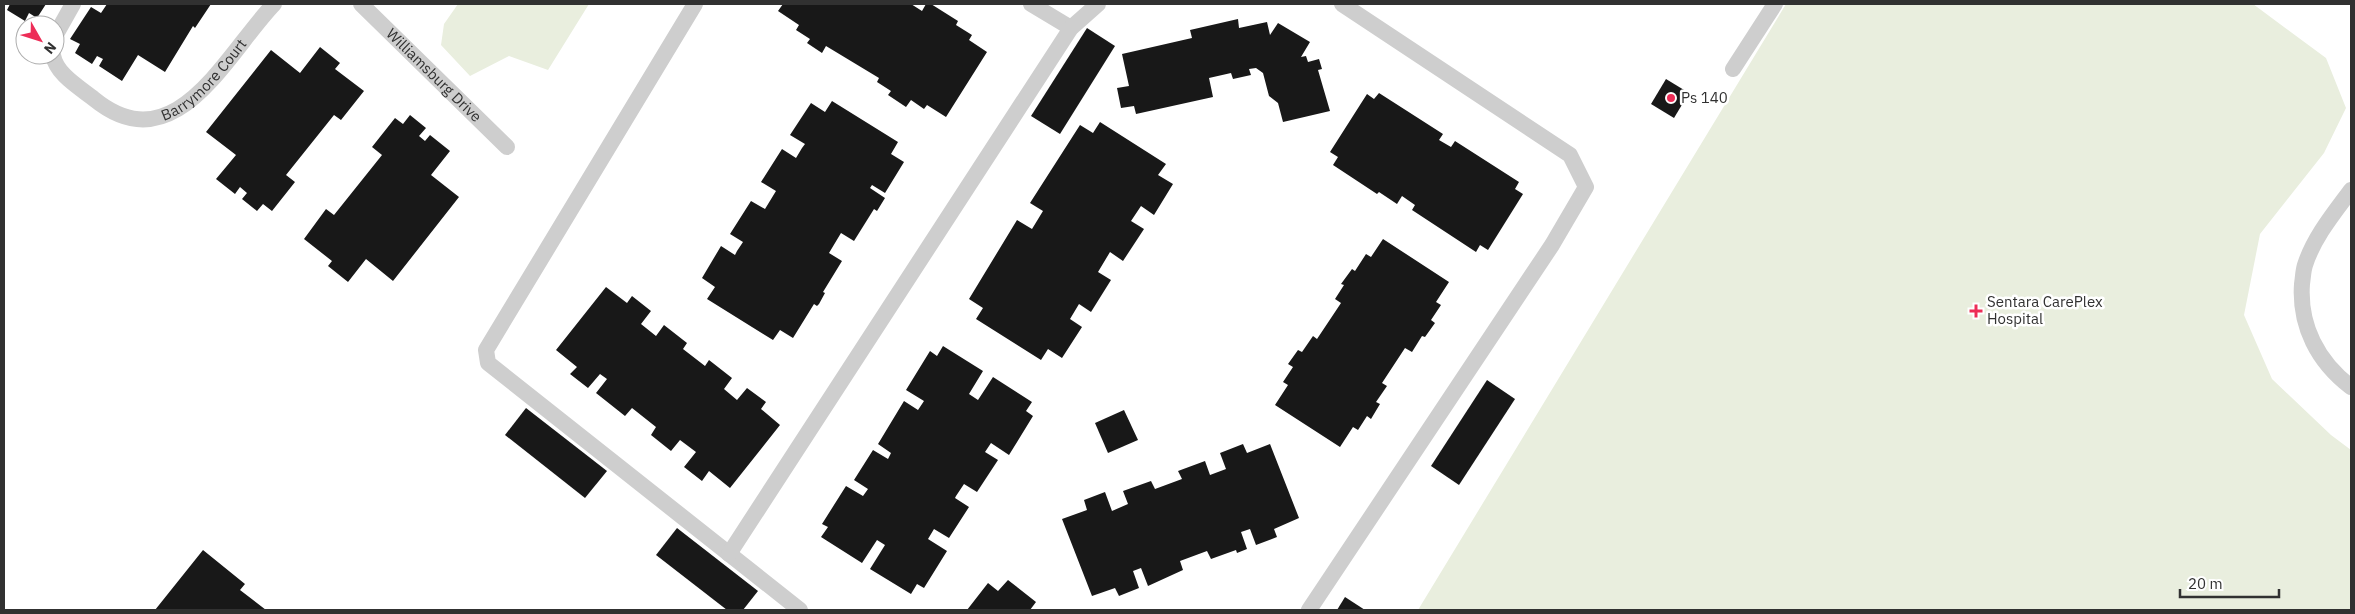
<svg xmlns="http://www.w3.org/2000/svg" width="2355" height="614" viewBox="0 0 2355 614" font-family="'IBM Plex Sans',sans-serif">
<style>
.green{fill:#e9eede}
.building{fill:#181818}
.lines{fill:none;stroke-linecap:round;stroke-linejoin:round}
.lane{stroke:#cecece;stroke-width:16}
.poi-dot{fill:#ed2d57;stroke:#fff;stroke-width:2}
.labels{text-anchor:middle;stroke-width:5;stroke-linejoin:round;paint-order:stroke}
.street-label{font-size:15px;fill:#313131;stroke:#fff}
.poi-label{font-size:15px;fill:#313131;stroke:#fff;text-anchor:start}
</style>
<rect width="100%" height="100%" fill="#fff"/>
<g class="green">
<path d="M458 4H589L548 70 509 56 470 76 441 45 444 24Z"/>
<path d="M1786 4H2253L2326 58 2346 108 2324 153 2260 234 2244 315 2272 379 2331 435 2351 450V610H1418Z"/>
</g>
<g class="building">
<path d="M10 4H46L37 18 29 13 25 21 7 10Z"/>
<path d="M107 4H211L195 28 193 26 165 72 138 55 122 81 99 66 103 59 97 56 92 64 75 53 80 44 70 39 91 7 101 13Z"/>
<path d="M783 4H911L922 11 926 4H931L958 21 956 25 972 35 969 40 987 52 946 117 927 105 924 109 911 100 906 107 888 95 891 91 877 82 879 78 826 46 822 53 807 43 810 39 796 30 799 25 778 11Z"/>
<path d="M1238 19 1239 28 1267 22 1270 35 1278 23 1310 42 1301 57 1306 56 1308 62 1319 59 1322 69 1318 70 1330 111 1283 122 1278 103 1269 96 1263 73 1256 68 1249 69 1251 75 1233 79 1231 73 1209 78 1213 97 1136 114 1134 106 1121 108 1117 88 1129 86 1122 54 1192 38 1190 30Z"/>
<path d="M1087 28 1115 46 1060 134 1031 116Z"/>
<path d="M320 47 340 63 335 69 364 91 341 120 334 115 286 175 295 182 272 211 263 204 257 211 242 199 247 193 240 187 235 194 216 179 236 155 206 132 271 50 300 73Z"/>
<path d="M1666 79 1689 93 1674 118 1651 104Z"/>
<path d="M1379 93 1443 134 1439 140 1451 147 1455 141 1519 182 1515 189 1523 194 1488 250 1480 245 1476 252 1412 210 1415 205 1402 196 1397 204 1379 192 1377 194 1333 165 1338 157 1330 152 1367 94 1374 99Z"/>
<path d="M832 101 898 142 891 154 904 162 885 193 872 185 870 188 885 198 877 211 874 209 854 241 841 233 829 253 842 261 823 292 825 293 819 304 817 306 814 304 793 338 780 330 773 340 707 299 715 287 702 278 721 246 735 255 737 251 743 242 730 234 751 201 765 209 776 191 761 182 782 149 796 158 802 148 805 144 790 135 811 103 825 112Z"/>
<path d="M410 115 426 128 419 136 425 141 430 135 450 151 431 175 459 197 393 281 366 259 348 282 328 266 332 261 304 239 326 209 334 215 382 155 372 147 395 118 403 124Z"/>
<path d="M1100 122 1166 164 1158 175 1173 184 1154 215 1141 206 1131 221 1144 229 1123 261 1110 252 1098 272 1111 280 1091 312 1079 304 1070 319 1082 327 1062 358 1048 349 1041 360 976 319 983 308 969 299 1017 220 1032 229 1043 211 1030 203 1080 125 1093 133Z"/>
<path d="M1383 239 1449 282 1436 302 1441 305 1431 320 1435 323 1425 337 1422 336 1412 352 1405 348 1382 383 1387 386 1376 402 1380 404 1371 419 1367 416 1358 430 1353 427 1340 447 1275 405 1288 385 1283 382 1293 367 1288 364 1298 350 1302 352 1313 336 1317 339 1341 303 1335 299 1344 285 1341 284 1352 269 1355 271 1366 254 1371 257Z"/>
<path d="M606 287 627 303 632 296 651 311 641 324 656 336 664 325 687 343 683 349 705 366 709 360 732 378 724 389 737 400 747 388 766 402 761 409 780 425 730 488 709 471 702 481 684 467 696 452 680 440 671 451 651 435 656 427 632 408 625 416 596 393 607 379 600 374 588 388 570 374 577 367 556 350Z"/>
<path d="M943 346 983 371 969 394 978 400 993 377 1032 402 1026 411 1033 416 1009 455 991 443 985 452 998 460 977 492 964 484 956 496 955 498 969 507 949 538 934 529 928 539 947 551 924 588 917 584 911 594 870 569 885 545 877 540 862 563 821 537 828 527 822 524 846 486 863 496 868 489 854 480 873 450 888 459 891 453 878 444 904 401 918 410 924 401 906 390 930 351 937 356Z"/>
<path d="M1487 380 1515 399 1459 485 1431 466Z"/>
<path d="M526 408 607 471 585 498 505 435Z"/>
<path d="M1124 410 1138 440 1108 453 1095 423Z"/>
<path d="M1243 444 1247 453 1270 444 1299 518 1274 529 1277 537 1256 545 1250 529 1241 532 1247 549 1237 553 1236 550 1211 559 1207 551 1180 561 1183 570 1148 586 1141 568 1133 571 1139 588 1119 596 1115 588 1092 596 1062 519 1087 510 1084 500 1105 492 1112 511 1128 504 1123 491 1151 481 1155 489 1182 479 1178 471 1205 461 1210 475 1226 469 1220 453Z"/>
<path d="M677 528 758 591 743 610H727L656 555Z"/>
<path d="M203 550 245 584 240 590 266 610H155Z"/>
<path d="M1008 580 1036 602 1030 610H967L988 583 998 591Z"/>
<path d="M1345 597 1365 610H1337Z"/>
</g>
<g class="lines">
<g class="lane">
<path id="s1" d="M361 4 507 147"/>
<path d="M695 4 486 350 488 363 800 610"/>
<path d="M1031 4 1071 28"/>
<path d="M55 36 73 4"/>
<path id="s2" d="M53 55C56 74 79 87 94 99 175 165 226 54 274 4"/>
<path d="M1733 69 1775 4"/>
<path d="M2351 190C2334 213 2314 237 2305 265 2303 271 2303 278 2302 284 2299 326 2318 362 2351 387"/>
<path d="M729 554 1071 28 1098 4"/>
<path d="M1309 610 1552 245 1586 187 1570 155 1342 4"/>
</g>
</g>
<g class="poi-dot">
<circle cx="1671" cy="98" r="5"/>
<path d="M1973.5 303.5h5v5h5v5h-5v5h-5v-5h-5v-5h5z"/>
</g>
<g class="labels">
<g class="street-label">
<text dy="5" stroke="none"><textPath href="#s1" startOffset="102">Williamsburg Drive</textPath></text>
<text dy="5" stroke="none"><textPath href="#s2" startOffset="191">Barrymore Court</textPath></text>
</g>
<g class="poi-label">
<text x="1681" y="103">Ps 140</text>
<text x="1987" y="307">Sentara CarePlex<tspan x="1987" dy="17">Hospital</tspan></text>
</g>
</g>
<rect width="2355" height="614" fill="none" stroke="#313131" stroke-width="10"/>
<g transform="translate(40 40) rotate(129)"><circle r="24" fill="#ffffff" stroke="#adadad"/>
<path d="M0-4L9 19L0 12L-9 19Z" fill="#ed2d57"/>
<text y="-8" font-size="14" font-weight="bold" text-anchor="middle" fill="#313131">N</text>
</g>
<path d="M2180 589v8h99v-8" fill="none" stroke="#313131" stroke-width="2.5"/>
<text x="2188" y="589" font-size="15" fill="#313131" stroke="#ffffff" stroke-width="4" paint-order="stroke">20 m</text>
</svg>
